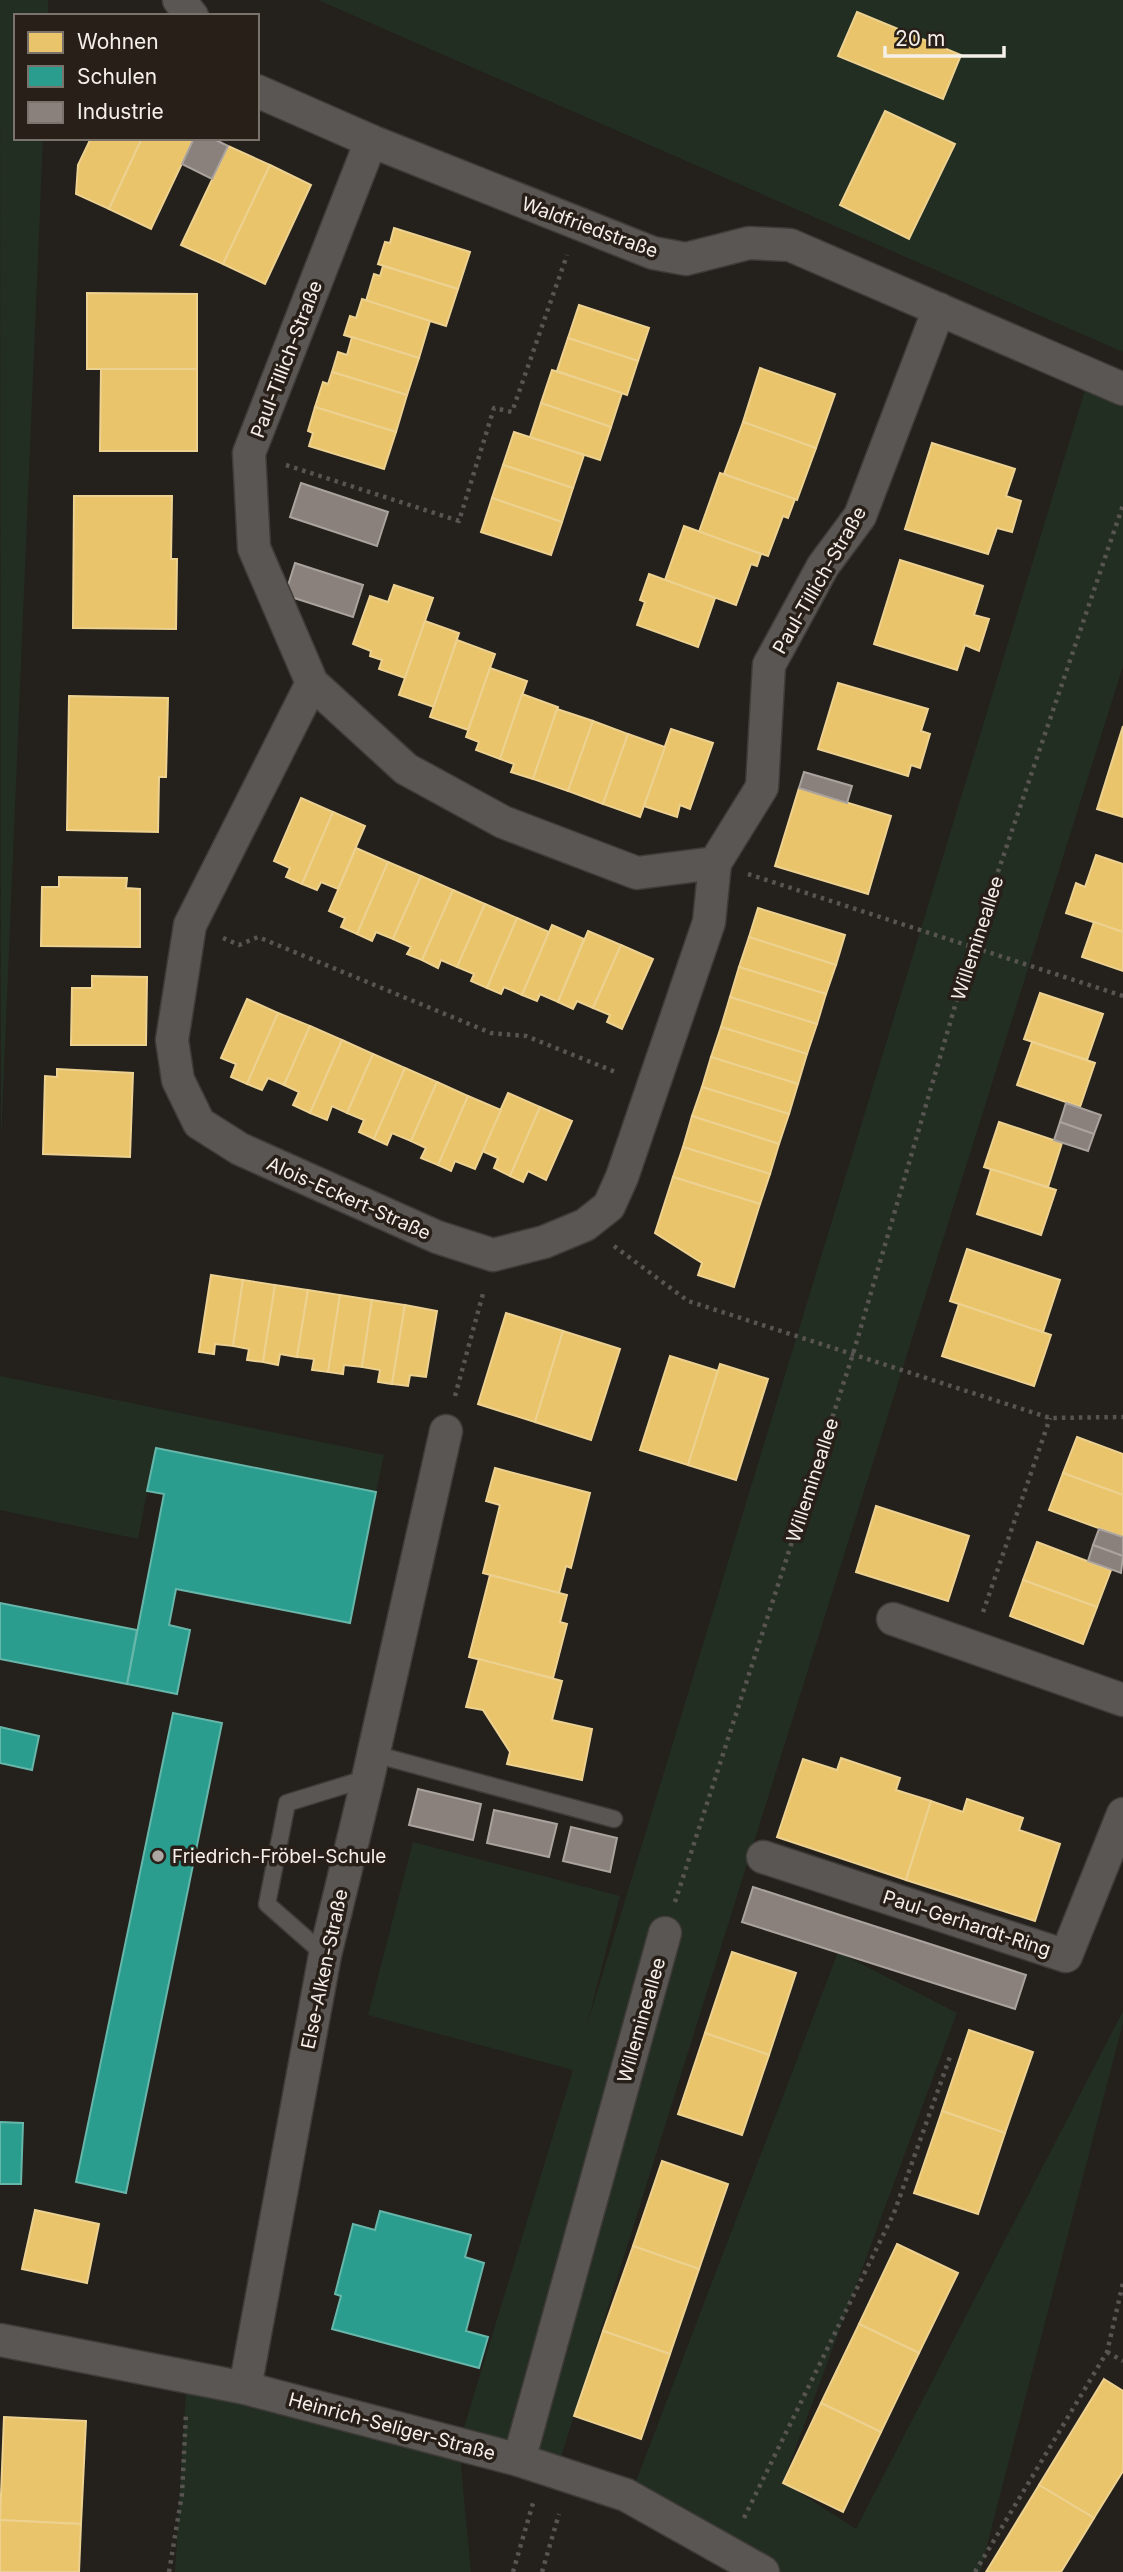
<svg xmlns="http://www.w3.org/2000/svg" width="1123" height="2572" viewBox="0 0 1123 2572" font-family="Inter,sans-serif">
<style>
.green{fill:#232e22}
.homes{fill:#e9c46a;stroke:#edd190;stroke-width:2}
.schools{fill:#2a9d8f;stroke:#67b6aa;stroke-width:2}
.industry{fill:#8a817c;stroke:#aaa29d;stroke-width:2}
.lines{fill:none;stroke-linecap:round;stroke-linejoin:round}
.lane-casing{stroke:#3f3b38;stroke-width:19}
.street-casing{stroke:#3f3b38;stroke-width:35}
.path{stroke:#575452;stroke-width:4.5;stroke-dasharray:3.5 5;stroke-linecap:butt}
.lane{stroke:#595653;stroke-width:16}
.street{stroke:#595653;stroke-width:32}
.poi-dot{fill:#aca7a2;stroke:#282018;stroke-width:2.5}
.labels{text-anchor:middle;stroke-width:7;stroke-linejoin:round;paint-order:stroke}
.street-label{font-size:19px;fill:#f5efea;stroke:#282018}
.poi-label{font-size:19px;fill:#f5efea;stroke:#282018;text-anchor:start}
</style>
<rect width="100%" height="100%" fill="#24201c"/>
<g class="green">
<path d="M0 0H48V16H16V138H43L1 1141Z"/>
<path d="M318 0H1123V352Z"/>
<path d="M1086 387 1123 404V666L556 2473 459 2445 471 2572H175L187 2376 459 2444 573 2070 368 2015 413 1842 620 1896 587 2025Z"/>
<path d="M0 1376 384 1455 376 1492 156 1448 138 1539 0 1510Z"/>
<path d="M838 1952 957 2013 783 2482 856 2529 1123 2011V2023L980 2572H764L635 2484Z"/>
</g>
<g class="homes">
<path d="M857 12 961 55 943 99 838 56Z"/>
<path d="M885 111 955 144 909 239 840 205Z"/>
<path d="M91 138H142L109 209 76 194 78 165Z"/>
<path d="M142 138H194L151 229 109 209Z"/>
<path d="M228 146 270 165 223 264 181 245Z"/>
<path d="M270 165 311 185 265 284 223 264Z"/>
<path d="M394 228 470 252 458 289 378 264 385 242 390 243Z"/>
<path d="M383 266 458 289 446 326 366 301 374 274 380 276Z"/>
<path d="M87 293 197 294V369H87Z"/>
<path d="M362 299 430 321 419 358 344 335 350 316 356 318Z"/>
<path d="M579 305 649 328 638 361 568 338Z"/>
<path d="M352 337 419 358 407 395 332 372 338 352 347 355Z"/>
<path d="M568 338 638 361 627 395 557 371Z"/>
<path d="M760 368 835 394 816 448 743 422Z"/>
<path d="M101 369H197V451H100Z"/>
<path d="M552 370 622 393 611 427 541 403Z"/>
<path d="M332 372 407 395 396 432 315 407 323 382 328 384Z"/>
<path d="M541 403 611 427 600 460 530 437Z"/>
<path d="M315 407 396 432 384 469 309 446 313 433 308 431Z"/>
<path d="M743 422 816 448 797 500 724 474Z"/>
<path d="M514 432 584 455 573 488 503 465Z"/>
<path d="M932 443 1015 469 1006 496 1021 501 1012 532 997 528 988 554 905 529Z"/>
<path d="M503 465 573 488 562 522 492 498Z"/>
<path d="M720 473 795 499 788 518 783 516 768 556 699 532Z"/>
<path d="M74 496H172L171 559H177L176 629 73 628Z"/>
<path d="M492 498 562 522 551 555 481 532Z"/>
<path d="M684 526 761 554 757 566 751 564 736 605 665 580Z"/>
<path d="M900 560 983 586 974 615 989 619 979 651 965 645 957 670 874 644Z"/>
<path d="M649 574 715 598 698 647 637 625 645 602 640 600Z"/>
<path d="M394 585 433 598 405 678 379 669 382 660 370 656 371 651 353 644 370 596 388 602Z"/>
<path d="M425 621 459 633 434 707 399 695Z"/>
<path d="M457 640 495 654 468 730 430 717Z"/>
<path d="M490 668 527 681 500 759 476 750 479 742 466 737Z"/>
<path d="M838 683 928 709 921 731 930 734 920 768 911 765 908 776 818 749Z"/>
<path d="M522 694 558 707 533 779 511 772 514 764 500 759Z"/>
<path d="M69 696 168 698 166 777H159L158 832 67 830Z"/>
<path d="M557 709 593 721 568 791 533 779Z"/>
<path d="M593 721 628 734 603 804 568 791Z"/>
<path d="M1123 726V817L1097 809Z"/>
<path d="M671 729 713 743 690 809 680 805 677 817 644 806Z"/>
<path d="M628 734 665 747 640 817 603 804Z"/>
<path d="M799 788 891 816 868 894 775 866Z"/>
<path d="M301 798 333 812 302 884 286 877 290 868 274 861Z"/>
<path d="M333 812 365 826 338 889 321 882 317 890 302 884Z"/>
<path d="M356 848 388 862 357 934 341 927 345 918 329 911Z"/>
<path d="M1096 855 1123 864V932L1066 913 1076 883 1085 887Z"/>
<path d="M388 862 421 876 393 939 376 932 372 941 357 934Z"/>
<path d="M421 876 453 890 422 960 407 954 411 947 393 939Z"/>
<path d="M59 877 127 878 126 888 140 889V947L41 946 42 887H59Z"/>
<path d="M453 890 485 904 457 967 441 960 438 968 422 960Z"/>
<path d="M485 904 517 918 487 988 471 981 474 974 457 967Z"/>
<path d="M758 908 845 935 836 965 749 937Z"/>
<path d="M517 918 549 932 522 995 504 987 501 994 487 988Z"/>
<path d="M1094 922 1123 932V971L1082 957Z"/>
<path d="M552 925 584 939 558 1002 540 994 537 1001 522 995Z"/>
<path d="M588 931 621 945 593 1008 577 1001 573 1009 558 1002Z"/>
<path d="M749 937 836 965 826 994 739 967Z"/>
<path d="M621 945 653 959 622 1029 607 1022 610 1015 593 1008Z"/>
<path d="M739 967 826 994 817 1024 730 997Z"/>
<path d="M92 976 147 977 146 1045H71L72 988H92Z"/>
<path d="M1040 993 1103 1014 1087 1060 1024 1039Z"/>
<path d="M730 997 817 1024 807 1054 721 1027Z"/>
<path d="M247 999 278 1013 247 1084 231 1077 236 1064 221 1058Z"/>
<path d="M278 1013 310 1026 284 1085 268 1078 262 1090 247 1084Z"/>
<path d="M310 1026 342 1040 310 1113 293 1105 299 1092 284 1085Z"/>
<path d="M721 1027 807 1054 798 1084 711 1057Z"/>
<path d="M342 1040 373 1054 347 1113 332 1106 327 1120 310 1113Z"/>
<path d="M1032 1042 1095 1063 1080 1107 1017 1085Z"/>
<path d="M373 1054 405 1068 374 1139 359 1132 364 1120 347 1113Z"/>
<path d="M711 1057 798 1084 789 1114 702 1087Z"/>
<path d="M405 1068 437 1082 411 1141 392 1133 387 1145 374 1139Z"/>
<path d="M57 1069 133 1073 130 1157 43 1154 45 1076 57 1077Z"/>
<path d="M437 1082 468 1096 438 1165 421 1158 426 1148 411 1141Z"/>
<path d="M702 1087 789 1114 779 1144 692 1116Z"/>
<path d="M508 1093 540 1107 510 1176 494 1168 498 1158 482 1151Z"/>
<path d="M468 1096 501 1110 475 1169 455 1161 451 1171 438 1165Z"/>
<path d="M540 1107 572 1121 546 1180 528 1171 523 1182 510 1176Z"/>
<path d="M692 1116 779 1144 770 1174 683 1147Z"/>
<path d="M999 1122 1062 1143 1048 1187 984 1167Z"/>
<path d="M683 1147 770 1174 760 1204 673 1177Z"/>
<path d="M991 1169 1056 1190 1041 1235 977 1214Z"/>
<path d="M673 1177 760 1204 734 1287 698 1275 702 1263 655 1233Z"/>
<path d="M967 1249 1060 1280 1043 1332 950 1301Z"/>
<path d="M211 1275 243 1280 233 1346 215 1344 214 1354 199 1352Z"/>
<path d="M243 1280 275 1285 263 1362 247 1360 249 1349 233 1346Z"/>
<path d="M275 1285 308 1290 297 1357 280 1354 278 1365 263 1362Z"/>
<path d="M308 1290 340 1295 328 1372 312 1370 314 1359 297 1357Z"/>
<path d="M340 1295 372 1300 362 1367 344 1365 343 1374 328 1372Z"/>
<path d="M372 1300 405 1305 392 1384 378 1382 380 1370 362 1367Z"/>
<path d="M959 1304 1051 1335 1034 1386 942 1356Z"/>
<path d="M405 1305 437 1311 426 1377 410 1375 408 1386 392 1384Z"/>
<path d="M506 1313 563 1331 535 1422 478 1404Z"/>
<path d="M563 1331 620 1349 591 1440 535 1422Z"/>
<path d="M670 1356 718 1371 688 1465 640 1450Z"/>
<path d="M720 1364 768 1379 736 1480 688 1465Z"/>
<path d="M1077 1437 1123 1454V1495L1063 1473Z"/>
<path d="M495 1468 590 1493 571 1568 566 1566 559 1593 483 1573 500 1505 486 1501Z"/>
<path d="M1063 1473 1123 1495V1537L1049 1510Z"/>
<path d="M876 1506 969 1536 948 1601 856 1572Z"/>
<path d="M1037 1542 1111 1570 1097 1607 1023 1580Z"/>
<path d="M490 1575 567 1595 560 1622 567 1624 553 1678 469 1657Z"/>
<path d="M1023 1580 1097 1607 1083 1644 1010 1616Z"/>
<path d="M479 1659 562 1681 552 1720 592 1729 582 1780 507 1764 510 1752 483 1710 466 1707Z"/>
<path d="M841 1758 900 1778 896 1790 931 1801 906 1880 777 1837 803 1759 837 1770Z"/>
<path d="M967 1799 1023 1818 1019 1830 1060 1844 1035 1921 906 1880 931 1801 963 1812Z"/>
<path d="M732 1952 796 1973 769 2055 705 2033Z"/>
<path d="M969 2030 1033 2052 1005 2133 942 2111Z"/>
<path d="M705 2033 769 2055 742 2135 678 2114Z"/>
<path d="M942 2111 1005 2133 978 2214 914 2193Z"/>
<path d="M662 2161 728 2184 699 2269 633 2246Z"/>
<path d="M35 2210 99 2224 87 2283 22 2269Z"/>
<path d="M897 2244 958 2273 919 2353 859 2324Z"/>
<path d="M633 2246 699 2269 670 2354 603 2331Z"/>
<path d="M859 2324 919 2353 881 2432 821 2403Z"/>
<path d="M603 2331 670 2354 641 2439 574 2416Z"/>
<path d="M1104 2379 1123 2391V2471L1094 2518 1039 2485Z"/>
<path d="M821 2403 881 2432 843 2512 783 2483Z"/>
<path d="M4 2417 86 2421 81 2524 0 2520Z"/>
<path d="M1039 2485 1094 2518 1061 2572H986Z"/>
<path d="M0 2520 81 2524 79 2572H0Z"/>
</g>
<g class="schools">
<path d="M156 1448 376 1492 350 1623 176 1589 169 1625 190 1630 177 1694 127 1684 164 1494 147 1491Z"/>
<path d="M0 1603 137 1630 127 1684 0 1659Z"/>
<path d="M173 1713 222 1723 126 2193 76 2182Z"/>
<path d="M0 1727 39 1736 32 1770 0 1763Z"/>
<path d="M0 2122 23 2123 21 2184H0Z"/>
<path d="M380 2211 471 2235 465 2257 484 2263 466 2331 488 2337 479 2368 332 2329 341 2296 335 2294 353 2224 375 2230Z"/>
</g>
<g class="industry">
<path d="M194 138H212L228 146 212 179 182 164Z"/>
<path d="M301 483 388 512 377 546 290 517Z"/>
<path d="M295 563 363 585 353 617 285 595Z"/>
<path d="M804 772 852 786 847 803 799 788Z"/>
<path d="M1066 1103 1101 1115 1094 1134 1060 1122Z"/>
<path d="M1060 1122 1094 1134 1088 1151 1054 1140Z"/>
<path d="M1099 1529 1123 1537V1556L1093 1545Z"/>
<path d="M1093 1545 1123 1556 1121 1573 1088 1561Z"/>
<path d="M418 1789 481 1804 473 1840 409 1825Z"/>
<path d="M494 1810 557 1824 549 1857 487 1843Z"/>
<path d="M571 1827 617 1838 610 1872 563 1861Z"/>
<path d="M753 1887 1026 1975 1015 2009 742 1922Z"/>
</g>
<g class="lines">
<defs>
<g id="lane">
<path d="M374 1754 614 1819"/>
<path d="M325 1955 267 1904 287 1803 368 1778"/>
</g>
<g id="street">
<path d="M179 0 192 16"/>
<path d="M257 91 371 141 653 253 686 259 749 243 790 245 1123 389"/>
<path d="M371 141 249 453 254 548 312 683 406 769 503 822 637 873 715 863 762 787 769 665 823 566 860 516 939 309"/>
<path d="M312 683 190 925 172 1040 178 1080 199 1123 240 1149 437 1237 493 1255 544 1242 585 1225 609 1206 622 1177 709 922 715 863"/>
<path d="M893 1619 1123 1700"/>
<path d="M763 1857 1066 1956 1123 1814"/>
<path d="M0 2340 245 2388 519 2460 626 2495 763 2572"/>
<path d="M245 2388 325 1955 368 1778 446 1431"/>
<path d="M519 2460 665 1933"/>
</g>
</defs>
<use href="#lane" class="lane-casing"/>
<use href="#street" class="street-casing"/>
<g class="path">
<path d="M286 465 459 521 494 408 512 412 567 255"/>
<path d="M748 874 1123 996"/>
<path d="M223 938 239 945 258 937 491 1033 526 1036 618 1073"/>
<path d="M614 1246 688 1301 1050 1418 1123 1417"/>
<path d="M455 1396 484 1290"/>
<path d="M983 1612 1050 1418"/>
<path d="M675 1902 853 1354 972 948 1123 505"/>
<path d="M1107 2352 1123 2361"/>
<path d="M744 2518 894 2213 951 2054"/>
<path d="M169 2572 182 2494 186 2413"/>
<path d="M513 2572 533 2503"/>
<path d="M542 2572 559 2514"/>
<path d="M975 2572 1107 2352 1123 2283"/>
</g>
<use href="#lane" class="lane"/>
<use href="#street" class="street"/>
</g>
<circle class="poi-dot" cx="158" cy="1856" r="7"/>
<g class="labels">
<g class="street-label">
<text transform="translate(590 227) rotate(20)" y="7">Waldfriedstraße</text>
<text transform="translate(286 359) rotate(-69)" y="7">Paul-Tillich-Straße</text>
<text transform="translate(819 580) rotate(-60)" y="7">Paul-Tillich-Straße</text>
<text transform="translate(977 938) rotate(-72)" y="7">Willemineallee</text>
<text transform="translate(349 1198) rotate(24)" y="7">Alois-Eckert-Straße</text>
<text transform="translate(812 1480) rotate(-72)" y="7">Willemineallee</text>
<text transform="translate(967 1923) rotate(18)" y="7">Paul-Gerhardt-Ring</text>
<text transform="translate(324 1969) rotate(-78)" y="7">Else-Alken-Straße</text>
<text transform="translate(641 2020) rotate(-74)" y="7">Willemineallee</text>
<text transform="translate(392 2426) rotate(15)" y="7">Heinrich-Seliger-Straße</text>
</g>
<g class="poi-label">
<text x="172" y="1863">Friedrich-Fröbel-Schule</text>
</g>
</g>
<rect x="14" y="14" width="245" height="126" fill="#282018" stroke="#7a736c" stroke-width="2"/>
<rect x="28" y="32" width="35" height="21" fill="#e9c46a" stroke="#7a736c" stroke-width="2"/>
<text x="77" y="49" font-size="21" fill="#f5efea">Wohnen</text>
<rect x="28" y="66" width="35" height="21" fill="#2a9d8f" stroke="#7a736c" stroke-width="2"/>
<text x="77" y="84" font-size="21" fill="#f5efea">Schulen</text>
<rect x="28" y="102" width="35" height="21" fill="#8a817c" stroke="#7a736c" stroke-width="2"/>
<text x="77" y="119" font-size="21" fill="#f5efea">Industrie</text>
<path d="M885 46v10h119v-10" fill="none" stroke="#f5efea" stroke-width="3.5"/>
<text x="895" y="46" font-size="21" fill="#f5efea" stroke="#282018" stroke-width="5" paint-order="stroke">20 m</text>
</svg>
